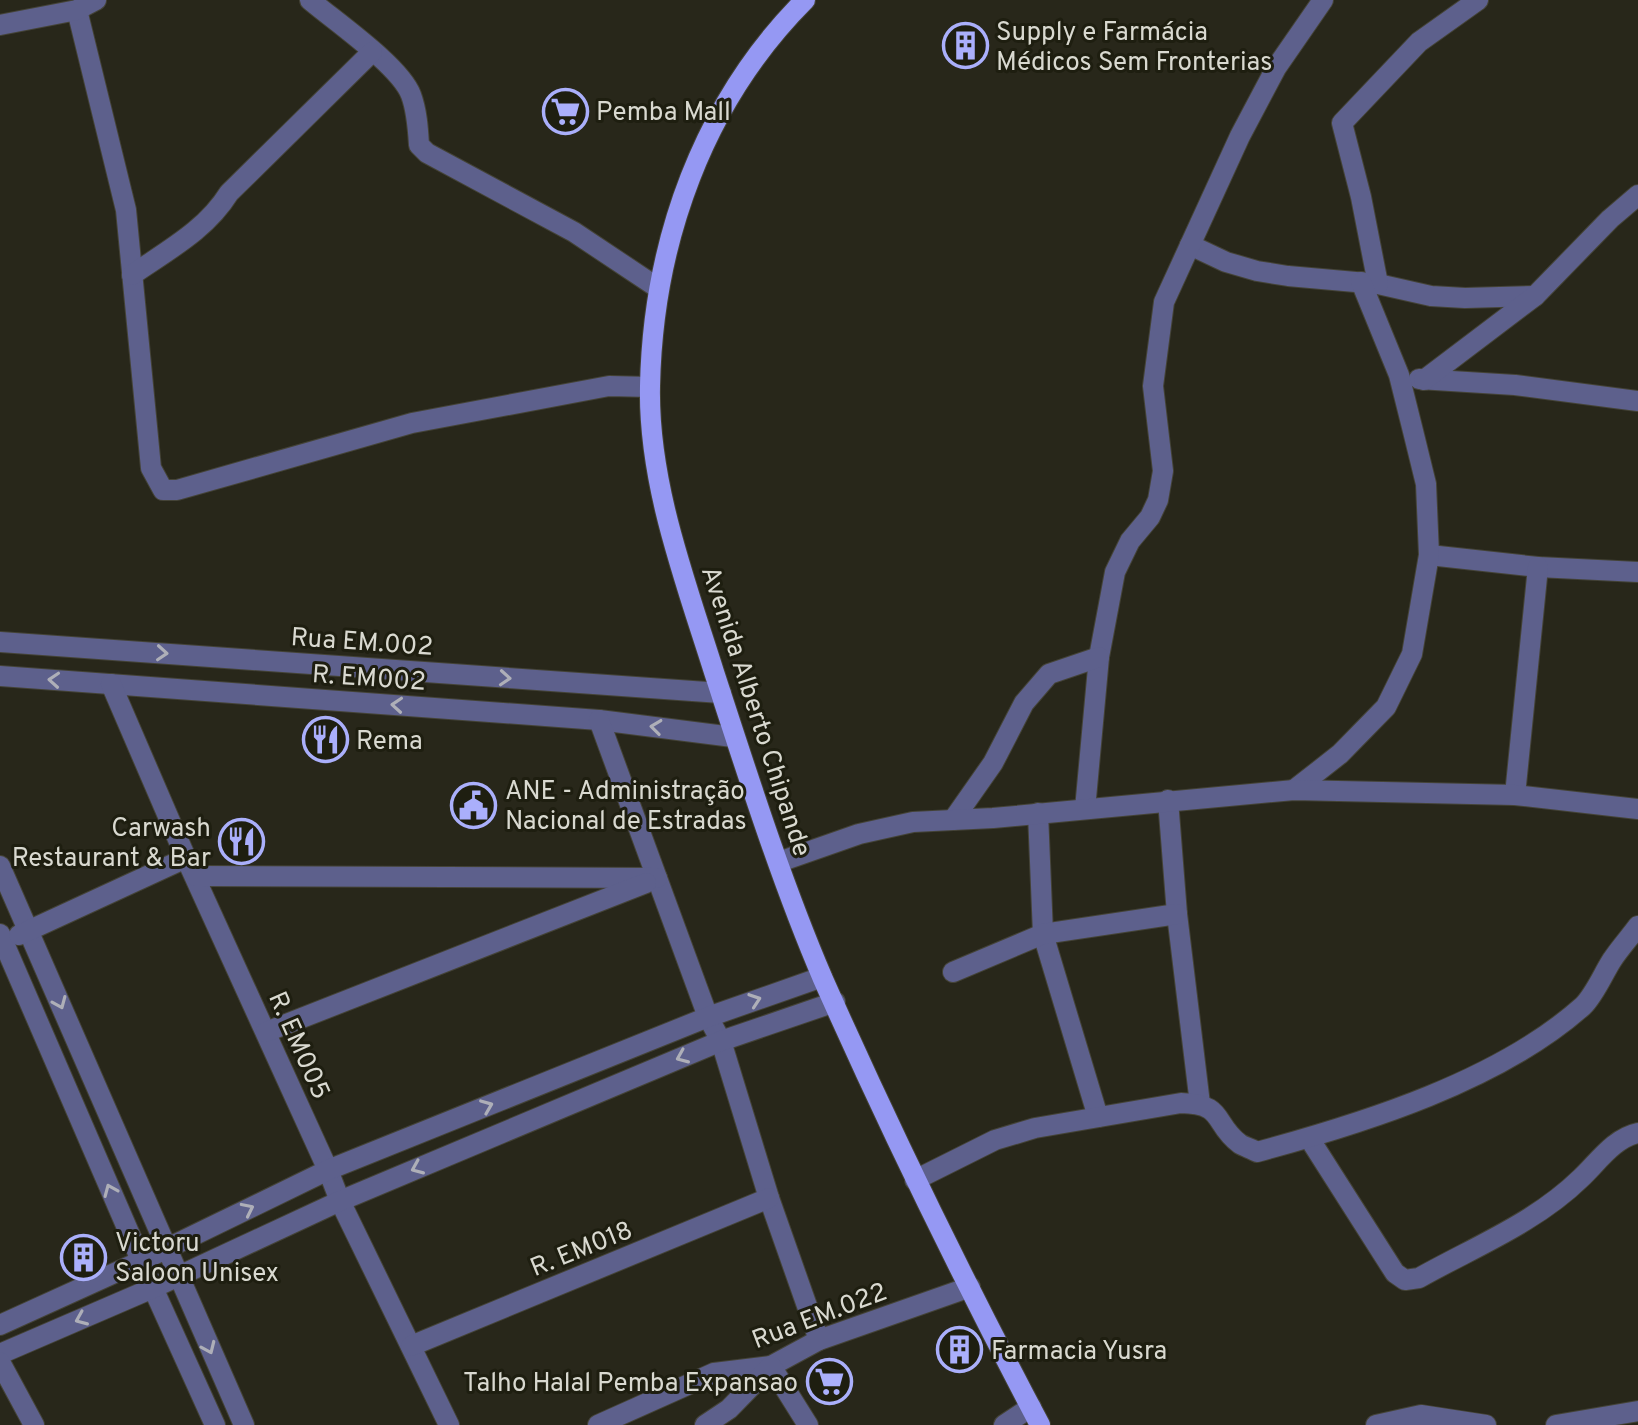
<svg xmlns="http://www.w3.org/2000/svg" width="1638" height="1425" viewBox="0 0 1638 1425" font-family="Overpass,sans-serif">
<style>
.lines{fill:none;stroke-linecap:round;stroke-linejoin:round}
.minor-casing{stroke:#444337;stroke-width:22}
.major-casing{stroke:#444337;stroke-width:22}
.minor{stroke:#5d608c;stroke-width:20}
.major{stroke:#9598f3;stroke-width:20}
.oneway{stroke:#aeafb8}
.labels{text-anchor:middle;stroke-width:6;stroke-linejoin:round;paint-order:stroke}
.poi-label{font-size:26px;fill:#d9d9d0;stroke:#1e1e10;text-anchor:start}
.street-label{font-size:26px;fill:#d9d9d0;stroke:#1e1e10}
</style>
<rect width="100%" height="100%" fill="#28271a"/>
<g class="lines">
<defs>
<g id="minor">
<path d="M310 0C336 22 400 66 411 95 417 111 418 129 419 145L427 153 574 232 658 288"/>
<path d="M77 10 126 210 151 468 163 490H177L412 423 609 386 650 387"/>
<path d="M0 25 77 10 96 0"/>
<path d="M1190 245 1226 262 1257 271 1288 276 1378 284 1431 296 1465 298 1535 296"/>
<path d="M132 275C168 250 206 230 229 193L372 52"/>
<path d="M1378 284 1361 197 1342 123 1419 42 1478 0"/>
<path d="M1419 379 1515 385 1638 401"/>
<path d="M1424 380 1535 296 1610 219 1638 195"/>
<path d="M1429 555 1538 567 1638 572"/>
<path d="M0 642 721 693"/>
<path d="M0 676 599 720 733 737"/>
<path d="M111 684 186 858 328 1170 340 1201 449 1425"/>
<path d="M599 720 708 1017 721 1041 769 1198 819 1340"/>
<path d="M1294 790 1340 754 1386 707 1412 654 1429 555 1426 484 1413 431 1399 375 1361 282"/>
<path d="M1515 795 1538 567"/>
<path d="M1168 800 1177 914 1200 1104"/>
<path d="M1085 809 1099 657 1115 572 1130 541 1150 517 1158 500 1163 471 1153 386 1164 302 1240 136 1276 68 1323 0"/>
<path d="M1038 813 1043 934 1098 1117"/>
<path d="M953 820 993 763 1024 703 1049 674 1099 657"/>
<path d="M779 862 859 834 913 822 993 818 1294 790 1515 795 1638 809"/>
<path d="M0 866 244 1425"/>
<path d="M195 876 657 878"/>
<path d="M0 934 153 1288 215 1425"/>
<path d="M19 935 186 858"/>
<path d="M953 972 1043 934 1177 914"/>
<path d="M266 1032 646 883"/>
<path d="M1309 1138 1395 1273 1405 1280 1419 1278C1474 1247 1535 1223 1581 1178 1598 1162 1614 1138 1638 1133"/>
<path d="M915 1180 995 1140 1035 1128 1181 1103C1226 1104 1212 1123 1240 1144 1245 1147 1252 1149 1257 1152 1364 1123 1499 1081 1583 1006 1595 994 1603 974 1612 960 1620 948 1630 937 1638 926"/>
<path d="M0 1325 141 1261 328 1170 708 1017 822 977"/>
<path d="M411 1346 769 1198"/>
<path d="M0 1354 153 1288 340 1201 721 1041 835 1002"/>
<path d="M0 1362 34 1425"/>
<path d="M598 1425 714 1373 771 1366 819 1340 970 1287"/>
<path d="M705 1425 729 1409 771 1366 808 1425"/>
<path d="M1004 1425 1031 1407"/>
<path d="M1376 1425 1421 1415 1486 1425"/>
<path d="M1556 1425 1638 1411"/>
</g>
<path id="major" d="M805 0C703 102 653 242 650 386 648 483 685 580 714 672 747 773 781 881 823 979 890 1130 963 1279 1040 1425"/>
</defs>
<use href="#minor" class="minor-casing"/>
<use href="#major" class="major-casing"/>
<use href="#minor" class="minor"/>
<use href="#major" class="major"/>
</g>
<defs><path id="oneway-chevron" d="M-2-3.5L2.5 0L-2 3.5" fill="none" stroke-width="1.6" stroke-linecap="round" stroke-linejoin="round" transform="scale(2)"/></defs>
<g class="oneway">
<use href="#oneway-chevron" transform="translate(162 653) rotate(4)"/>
<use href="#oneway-chevron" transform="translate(505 678) rotate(4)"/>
<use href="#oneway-chevron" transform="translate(54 680) rotate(-176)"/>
<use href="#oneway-chevron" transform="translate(397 705) rotate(-176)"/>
<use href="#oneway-chevron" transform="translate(656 727) rotate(-173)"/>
<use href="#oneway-chevron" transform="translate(755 1000) rotate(-19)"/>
<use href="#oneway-chevron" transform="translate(60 1003) rotate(67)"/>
<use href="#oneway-chevron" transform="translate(682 1057) rotate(157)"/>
<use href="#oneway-chevron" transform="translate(487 1106) rotate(-22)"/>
<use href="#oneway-chevron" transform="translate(417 1168) rotate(157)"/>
<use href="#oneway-chevron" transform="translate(110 1190) rotate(-113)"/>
<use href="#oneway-chevron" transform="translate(248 1209) rotate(-26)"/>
<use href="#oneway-chevron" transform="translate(81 1319) rotate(157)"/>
<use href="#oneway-chevron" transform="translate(209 1348) rotate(66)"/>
</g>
<defs>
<symbol id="building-ring" viewBox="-11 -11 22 22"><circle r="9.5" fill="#1e1e10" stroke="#aaaffb" stroke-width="1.5"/><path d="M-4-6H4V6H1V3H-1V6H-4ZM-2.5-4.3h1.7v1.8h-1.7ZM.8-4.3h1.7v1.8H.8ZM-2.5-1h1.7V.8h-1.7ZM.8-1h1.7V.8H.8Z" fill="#aaaffb"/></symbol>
<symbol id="supermarket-ring" viewBox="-11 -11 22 22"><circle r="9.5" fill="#1e1e10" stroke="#aaaffb" stroke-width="1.5"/><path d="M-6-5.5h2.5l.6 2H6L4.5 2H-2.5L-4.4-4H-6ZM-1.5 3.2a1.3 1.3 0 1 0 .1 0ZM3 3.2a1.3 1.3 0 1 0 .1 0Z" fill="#aaaffb"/></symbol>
<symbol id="restaurant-ring" viewBox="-11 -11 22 22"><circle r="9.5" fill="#1e1e10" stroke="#aaaffb" stroke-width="1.5"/><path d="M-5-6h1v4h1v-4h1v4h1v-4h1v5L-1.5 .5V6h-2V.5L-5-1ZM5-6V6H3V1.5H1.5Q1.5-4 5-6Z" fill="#aaaffb"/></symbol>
<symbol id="civic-ring" viewBox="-11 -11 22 22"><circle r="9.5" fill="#1e1e10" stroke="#aaaffb" stroke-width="1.5"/><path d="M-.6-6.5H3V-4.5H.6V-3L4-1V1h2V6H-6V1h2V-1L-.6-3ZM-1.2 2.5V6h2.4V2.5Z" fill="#aaaffb"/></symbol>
</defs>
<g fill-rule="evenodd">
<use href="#building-ring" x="940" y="20" width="51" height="51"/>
<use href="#supermarket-ring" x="540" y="86" width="51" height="51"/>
<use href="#restaurant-ring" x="300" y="714" width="51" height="51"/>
<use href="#civic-ring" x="448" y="780" width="51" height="51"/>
<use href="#restaurant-ring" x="216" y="816" width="51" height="51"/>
<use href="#building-ring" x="58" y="1232" width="51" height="51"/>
<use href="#building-ring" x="934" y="1324" width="51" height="51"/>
<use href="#supermarket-ring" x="804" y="1356" width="51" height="51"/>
</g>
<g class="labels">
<g class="poi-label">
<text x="996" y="40">Supply e Farmácia<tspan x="996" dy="30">Médicos Sem Fronterias</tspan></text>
<text x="596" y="120">Pemba Mall</text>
<text x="356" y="749">Rema</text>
<text x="505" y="799">ANE - Administração<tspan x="505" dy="30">Nacional de Estradas</tspan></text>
<text x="211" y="836" text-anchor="end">Carwash<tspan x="211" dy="30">Restaurant &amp; Bar</tspan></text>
<text x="115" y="1251">Victoru<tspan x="115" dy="30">Saloon Unisex</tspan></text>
<text x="991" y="1359">Farmacia Yusra</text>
<text x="798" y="1391" text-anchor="end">Talho Halal Pemba Expansao</text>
</g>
<g class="street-label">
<text transform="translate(362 641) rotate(4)" y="9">Rua EM.002</text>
<text transform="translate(369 677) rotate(4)" y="9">R. EM002</text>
<text transform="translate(757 711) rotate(72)" y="9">Avenida Alberto Chipande</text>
<text transform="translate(300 1045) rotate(66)" y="9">R. EM005</text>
<text transform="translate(581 1248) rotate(-22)" y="9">R. EM018</text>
<text transform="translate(819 1315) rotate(-21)" y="9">Rua EM.022</text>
</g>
</g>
</svg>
